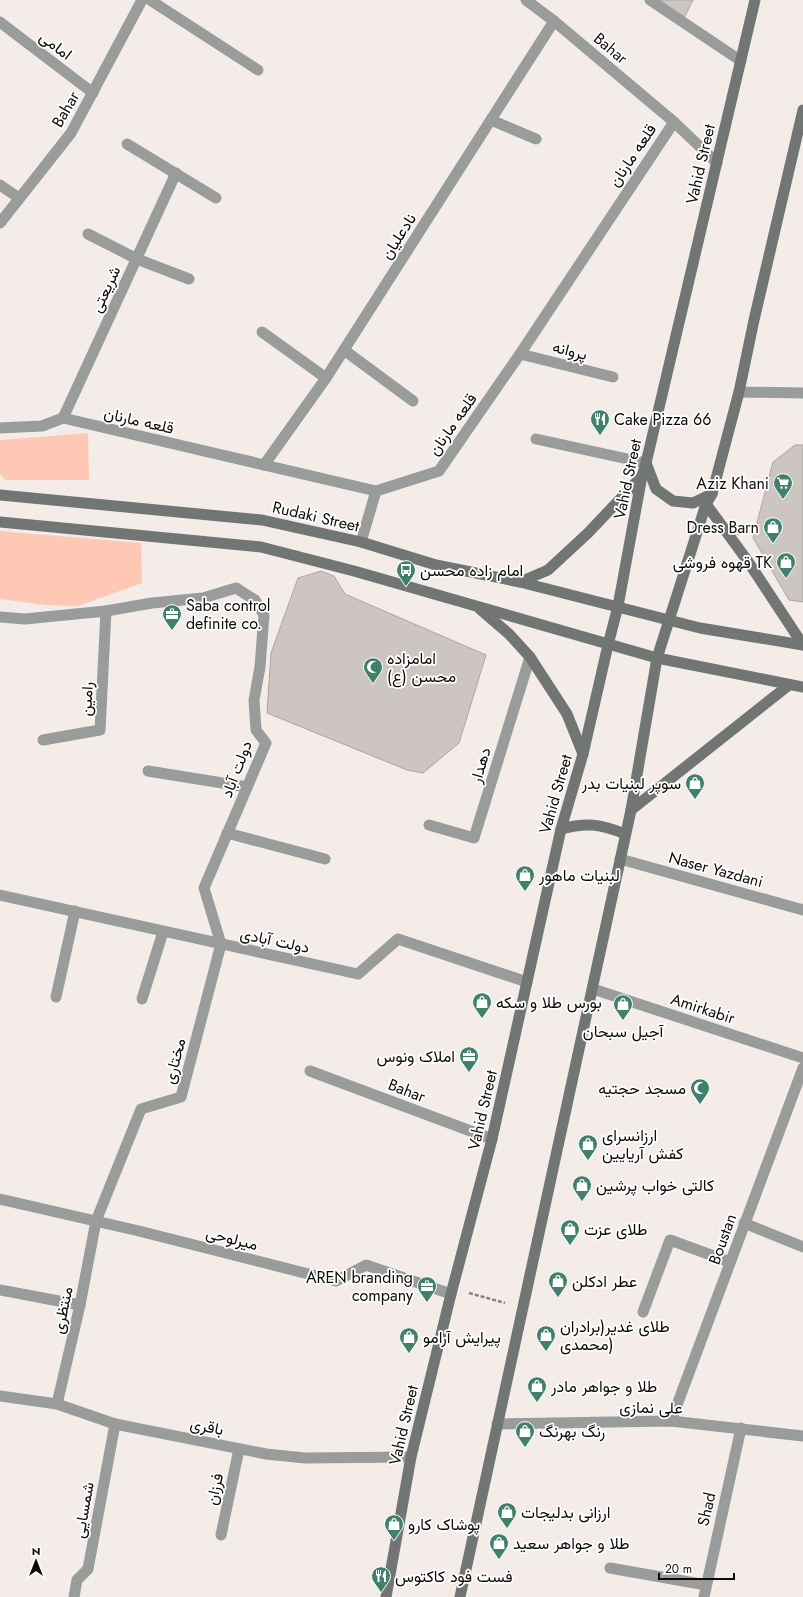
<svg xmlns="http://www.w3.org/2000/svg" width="803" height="1597" viewBox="0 0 803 1597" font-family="Jost,Vazirmatn,sans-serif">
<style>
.green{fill:#ffc8b4}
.building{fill:#ccc5c2;stroke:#ada6a3}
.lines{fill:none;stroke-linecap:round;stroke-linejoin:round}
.path{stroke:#898482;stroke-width:2.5;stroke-dasharray:4 2;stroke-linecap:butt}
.minor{stroke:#999c9b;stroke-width:11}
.secondary{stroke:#717573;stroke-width:11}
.labels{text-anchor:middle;stroke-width:3.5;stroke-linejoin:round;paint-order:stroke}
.street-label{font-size:16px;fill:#0d0b0a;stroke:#fff}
.poi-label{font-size:16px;fill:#0d0b0a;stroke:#fff;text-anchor:start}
</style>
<rect width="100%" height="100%" fill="#f3ece9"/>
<g class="green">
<path d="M88 433 89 480H5L0 474V440Z"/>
<path d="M0 531 141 543 142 583 78 606 45 605 0 599Z"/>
</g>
<g class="building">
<path d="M660 0H693L684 18Z"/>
<path d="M795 445H803V602L789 600 753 538 773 462Z"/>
<path d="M321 571 334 576 345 594 486 655 459 743 423 773 407 770 267 713 271 653 298 578Z"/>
</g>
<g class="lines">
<path class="path" d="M469 1293 505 1303"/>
<g class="minor">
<path d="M150 0 258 70"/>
<path d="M526 0 554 21 674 122"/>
<path d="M650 0 741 61"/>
<path d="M0 22 93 93"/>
<path d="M491 120 536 139"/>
<path d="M127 144 216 198"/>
<path d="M0 185 19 198"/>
<path d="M0 223 71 133 142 0"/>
<path d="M88 234 137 259 189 279"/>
<path d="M262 332 326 378"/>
<path d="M344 350 413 401"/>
<path d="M520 354 613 377"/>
<path d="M739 392 803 393"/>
<path d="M63 418 376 491 439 471 520 354 674 122 717 163"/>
<path d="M63 418 176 173"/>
<path d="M0 428 42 426 63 418"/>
<path d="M536 439 646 463"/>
<path d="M264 465 326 378 554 21"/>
<path d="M361 542 376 491"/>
<path d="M0 617 25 619 106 611 152 603 203 598 236 588 255 600 264 615 260 667 254 700 256 730 266 743 204 888 221 944 181 1097 141 1109 96 1221 80 1305 57 1404"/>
<path d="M43 740 100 730 106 611"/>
<path d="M148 771 247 787"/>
<path d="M429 825 474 838 530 657"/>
<path d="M227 833 325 859"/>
<path d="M620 859 803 910"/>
<path d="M0 895 358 974 398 939 527 982"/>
<path d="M593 989 803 1058"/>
<path d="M56 997 75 911"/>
<path d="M142 999 163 932"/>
<path d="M310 1071 492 1139"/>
<path d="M0 1199 139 1231 336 1281 366 1265 451 1294"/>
<path d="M744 1223 803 1247"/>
<path d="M0 1290 80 1305"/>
<path d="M643 1312 670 1240 730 1262"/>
<path d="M0 1396 57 1404 115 1424 266 1454 305 1458 411 1457"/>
<path d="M671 1421 803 1068"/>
<path d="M497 1424 671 1421 803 1436"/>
<path d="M221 1535 239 1449"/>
<path d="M610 1568 706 1585"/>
<path d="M74 1597 77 1580 88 1569 115 1424"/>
<path d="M704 1597 741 1428"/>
</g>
<g class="secondary">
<path d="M646 463 656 489 673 501 693 503 712 494"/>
<path d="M0 495 262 520 361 542 436 565 520 582 700 628 803 645"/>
<path d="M706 504 747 560 803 645"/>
<path d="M0 522 261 547 354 571 657 658 803 687"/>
<path d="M520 582 548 570 588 533 642 476"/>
<path d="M480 609 509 634 530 657 567 714 583 754"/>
<path d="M631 810 789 685"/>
<path d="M561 829C586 822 601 824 625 834"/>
<path d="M386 1597 411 1457 451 1294 492 1139 561 829 583 754 608 645 618 606 642 476 646 463 755 0"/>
<path d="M460 1597 631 810 657 658 706 504 712 494 739 392 754 320 803 110"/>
</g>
</g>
<defs>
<symbol id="restaurant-pin" viewBox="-11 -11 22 30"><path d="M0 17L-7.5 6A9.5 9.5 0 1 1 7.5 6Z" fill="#41806d" stroke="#fff"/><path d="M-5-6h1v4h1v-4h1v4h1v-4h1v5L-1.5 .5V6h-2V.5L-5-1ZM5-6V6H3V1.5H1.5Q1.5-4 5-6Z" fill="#fff"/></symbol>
<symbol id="supermarket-pin" viewBox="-11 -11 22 30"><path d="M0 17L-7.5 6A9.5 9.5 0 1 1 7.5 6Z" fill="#41806d" stroke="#fff"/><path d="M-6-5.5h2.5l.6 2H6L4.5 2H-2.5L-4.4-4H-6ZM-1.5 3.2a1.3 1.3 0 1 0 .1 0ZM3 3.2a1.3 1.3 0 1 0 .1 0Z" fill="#fff"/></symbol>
<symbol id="shop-pin" viewBox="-11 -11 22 30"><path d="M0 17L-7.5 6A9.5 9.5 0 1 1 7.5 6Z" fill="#41806d" stroke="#fff"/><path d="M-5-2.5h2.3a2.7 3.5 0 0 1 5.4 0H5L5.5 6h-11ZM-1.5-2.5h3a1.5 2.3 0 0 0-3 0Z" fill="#fff"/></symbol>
<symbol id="bus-pin" viewBox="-11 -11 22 30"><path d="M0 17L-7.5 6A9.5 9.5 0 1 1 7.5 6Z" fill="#41806d" stroke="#fff"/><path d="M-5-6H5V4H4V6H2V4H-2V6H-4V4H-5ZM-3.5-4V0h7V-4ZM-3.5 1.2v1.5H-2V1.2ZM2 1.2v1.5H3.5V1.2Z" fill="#fff"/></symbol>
<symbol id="office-pin" viewBox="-11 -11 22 30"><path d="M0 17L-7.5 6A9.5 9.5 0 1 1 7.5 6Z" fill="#41806d" stroke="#fff"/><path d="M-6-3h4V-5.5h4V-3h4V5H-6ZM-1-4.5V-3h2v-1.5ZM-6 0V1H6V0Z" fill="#fff"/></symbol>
<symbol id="mosque-pin" viewBox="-11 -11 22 30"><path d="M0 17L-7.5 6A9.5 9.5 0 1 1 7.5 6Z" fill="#41806d" stroke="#fff"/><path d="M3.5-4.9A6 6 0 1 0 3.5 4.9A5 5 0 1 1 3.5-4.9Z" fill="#fff"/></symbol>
</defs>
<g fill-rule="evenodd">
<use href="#restaurant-pin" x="589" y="408" width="22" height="30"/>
<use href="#supermarket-pin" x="772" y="472" width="22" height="30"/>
<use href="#shop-pin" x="762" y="516" width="22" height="30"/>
<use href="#shop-pin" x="775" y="551" width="22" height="30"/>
<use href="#bus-pin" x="395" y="559" width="22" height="30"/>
<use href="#office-pin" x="161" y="603" width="22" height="30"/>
<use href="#mosque-pin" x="362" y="656" width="22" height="30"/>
<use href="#shop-pin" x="684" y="772" width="22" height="30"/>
<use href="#shop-pin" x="514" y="864" width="22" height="30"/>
<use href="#shop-pin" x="471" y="991" width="22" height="30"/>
<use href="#shop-pin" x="612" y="993" width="22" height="30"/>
<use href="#office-pin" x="458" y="1045" width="22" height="30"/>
<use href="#mosque-pin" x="689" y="1077" width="22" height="30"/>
<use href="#shop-pin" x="577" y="1133" width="22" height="30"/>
<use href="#shop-pin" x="571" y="1174" width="22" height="30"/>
<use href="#shop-pin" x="559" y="1218" width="22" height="30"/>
<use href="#shop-pin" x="547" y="1270" width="22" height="30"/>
<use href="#office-pin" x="416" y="1275" width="22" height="30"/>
<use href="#shop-pin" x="535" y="1324" width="22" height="30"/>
<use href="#shop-pin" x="398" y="1326" width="22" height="30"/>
<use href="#shop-pin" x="526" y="1375" width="22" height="30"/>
<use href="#shop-pin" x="514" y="1420" width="22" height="30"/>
<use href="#shop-pin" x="496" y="1501" width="22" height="30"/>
<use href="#shop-pin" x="383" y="1513" width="22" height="30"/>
<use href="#shop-pin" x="488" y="1532" width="22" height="30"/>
<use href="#restaurant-pin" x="370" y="1565" width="22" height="30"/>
</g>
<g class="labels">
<g class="street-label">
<text transform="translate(56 45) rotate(37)" y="6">امامی</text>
<text transform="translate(611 48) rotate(40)" y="6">Bahar</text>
<text transform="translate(65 109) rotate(-60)" y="6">Bahar</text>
<text transform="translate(632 155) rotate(-56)" y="6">قلعه مارنان</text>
<text transform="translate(700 164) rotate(-77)" y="6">Vahid Street</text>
<text transform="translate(398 236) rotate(-57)" y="6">نادعلیان</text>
<text transform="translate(105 289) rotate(-65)" y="6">شریعتی</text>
<text transform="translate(570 350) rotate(14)" y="6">پروانه</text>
<text transform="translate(139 420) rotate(13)" y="6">قلعه مارنان</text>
<text transform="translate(452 424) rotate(-55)" y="6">قلعه مارنان</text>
<text transform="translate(627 479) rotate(-78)" y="6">Vahid Street</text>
<text transform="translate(316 516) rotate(13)" y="6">Rudaki Street</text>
<text transform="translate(86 699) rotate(-87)" y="6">رامین</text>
<text transform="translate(480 765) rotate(-73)" y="6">دهدار</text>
<text transform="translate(236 769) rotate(-69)" y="6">دولت آباد</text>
<text transform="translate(555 794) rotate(-74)" y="6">Vahid Street</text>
<text transform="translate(716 869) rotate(15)" y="6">Naser Yazdani</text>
<text transform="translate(275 940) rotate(12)" y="6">دولت آبادی</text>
<text transform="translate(703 1008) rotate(18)" y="6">Amirkabir</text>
<text transform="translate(174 1061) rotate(-75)" y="6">مختاری</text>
<text transform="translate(407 1090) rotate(21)" y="6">Bahar</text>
<text transform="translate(482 1110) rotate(-77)" y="6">Vahid Street</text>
<text transform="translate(232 1238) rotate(14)" y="6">میرلوحی</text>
<text transform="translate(722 1239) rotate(-70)" y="6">Boustan</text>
<text transform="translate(62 1310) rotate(-78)" y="6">منتظری</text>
<text transform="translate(651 1407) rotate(1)" y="6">علی نمازی</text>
<text transform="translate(403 1425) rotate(-77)" y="6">Vahid Street</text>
<text transform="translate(207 1426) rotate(11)" y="6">باقری</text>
<text transform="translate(214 1489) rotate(-78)" y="6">فرزان</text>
<text transform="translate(706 1509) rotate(-77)" y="6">Shad</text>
<text transform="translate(83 1510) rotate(-80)" y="6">شمسایی</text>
</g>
<g class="poi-label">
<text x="614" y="425">Cake Pizza 66</text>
<text x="769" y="489" text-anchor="end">Aziz Khani</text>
<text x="759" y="533" text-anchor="end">Dress Barn</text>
<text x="772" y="568" text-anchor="end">قهوه فروشی TK</text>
<text x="420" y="576">امام زاده محسن</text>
<text x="186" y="611">Saba control<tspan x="186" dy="18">definite co.</tspan></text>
<text x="387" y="664">امامزاده<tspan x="387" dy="18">محسن (ع)</tspan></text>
<text x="681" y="789" text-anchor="end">سوپر لبنیات بدر</text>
<text x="539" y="881">لبنیات ماهور</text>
<text x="496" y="1008">بورس طلا و سکه</text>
<text x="623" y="1037" text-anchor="middle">آجیل سبحان</text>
<text x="455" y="1062" text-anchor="end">املاک ونوس</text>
<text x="686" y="1094" text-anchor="end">مسجد حجتیه</text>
<text x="602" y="1141">ارزانسرای<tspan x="602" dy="18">کفش آریایین</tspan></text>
<text x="596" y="1191">کالتی خواب پرشین</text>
<text x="584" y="1235">طلای عزت</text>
<text x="413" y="1283" text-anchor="end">AREN branding<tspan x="413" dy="18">company</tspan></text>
<text x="572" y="1287">عطر ادکلن</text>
<text x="560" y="1332">طلای غدیر(برادران<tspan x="560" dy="18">محمدی)</tspan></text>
<text x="423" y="1343">پیرایش آرامو</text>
<text x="551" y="1392">طلا و جواهر مادر</text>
<text x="539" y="1437">رنگ بهرنگ</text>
<text x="521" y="1518">ارزانی بدلیجات</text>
<text x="408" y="1530">پوشاک کارو</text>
<text x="513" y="1549">طلا و جواهر سعید</text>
<text x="395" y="1582">فست فود کاکتوس</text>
</g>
</g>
<g transform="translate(36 1561)" stroke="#ffffff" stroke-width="3" paint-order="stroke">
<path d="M0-3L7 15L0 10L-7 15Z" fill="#0d0b0a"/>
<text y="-6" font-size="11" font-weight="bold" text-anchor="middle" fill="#0d0b0a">N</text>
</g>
<path d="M659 1573v6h75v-6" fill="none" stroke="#0d0b0a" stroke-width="2"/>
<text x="665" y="1573" font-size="12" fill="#0d0b0a" stroke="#ffffff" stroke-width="3" paint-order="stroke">20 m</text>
</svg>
